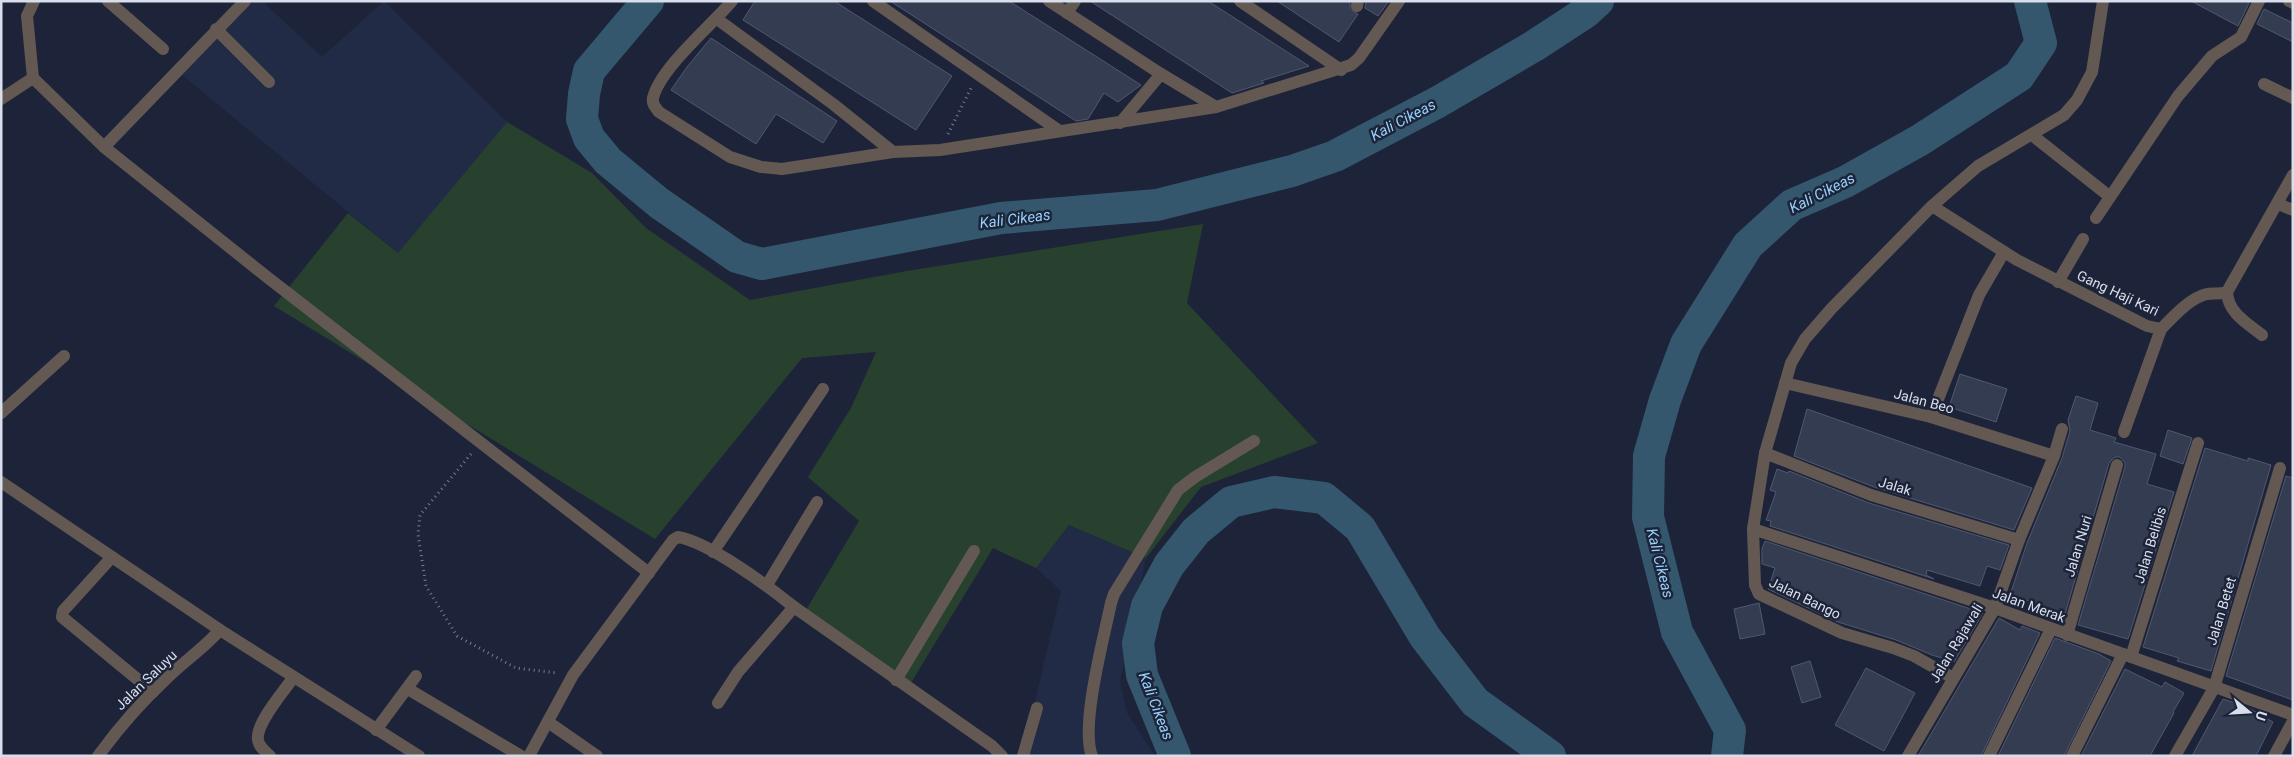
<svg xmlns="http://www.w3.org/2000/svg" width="2294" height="757" viewBox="0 0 2294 757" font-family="Roboto,sans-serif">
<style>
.built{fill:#222b46}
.green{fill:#28412f}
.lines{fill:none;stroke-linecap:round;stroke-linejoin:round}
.river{stroke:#34576e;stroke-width:32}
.building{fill:#343c52;stroke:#505870}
.path{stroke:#787e90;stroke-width:3;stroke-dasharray:1 4;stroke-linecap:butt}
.minor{stroke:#645952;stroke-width:12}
.labels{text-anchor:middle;stroke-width:5;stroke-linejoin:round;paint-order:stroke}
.street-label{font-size:14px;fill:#d9deec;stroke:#1d2439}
.water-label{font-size:15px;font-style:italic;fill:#95d1fb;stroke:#1d2439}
</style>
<rect width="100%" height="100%" fill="#1d2439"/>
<g class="built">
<path d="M249 1H262L322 57 384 1 507 122 398 253 176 70Z"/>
<path d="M1069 525 1146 558 1120 682 1127 713 1155 756H1025L1026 740 1061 591 1036 568Z"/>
</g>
<path class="green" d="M507 122 592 173 646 228 750 300 907 271 1203 224 1187 303 1318 443 1201 487 1146 558 1069 525 1036 568 993 548 909 686 806 610 859 521 808 477 851 408 876 352 802 358 655 539 274 306 348 213 398 253Z"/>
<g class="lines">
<g class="river">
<path d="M648 1 589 71 584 94 582 119 589 138 608 161 659 203 737 257 762 264 1001 218 1157 205 1292 171 1335 156 1438 102 1534 46 1586 12 1598 1"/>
<path d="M1175 756 1142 675 1138 643 1147 606 1169 565 1196 531 1231 502 1274 492 1324 498 1360 528 1425 637 1475 702 1550 756"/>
<path d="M1727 756 1730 730 1677 632 1648 517 1649 456 1665 400 1686 344 1748 245 1792 205 1845 182 1920 140 2019 76 2041 43 2030 1"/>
</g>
</g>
<g class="building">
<path d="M755 1H834L952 76 916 130 743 20Z"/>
<path d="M890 1H1009L1141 85 1118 102 1104 93 1088 119 1076 121Z"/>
<path d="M1090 1H1208L1309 66 1261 81 1264 83 1232 93Z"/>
<path d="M1277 1H1350V9L1358 14 1339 42Z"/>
<path d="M1366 1H1389L1378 16 1365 8Z"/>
<path d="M2191 1H2250L2238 26Z"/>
<path d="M2264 9 2293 23V42L2257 24Z"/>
<path d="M711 38 837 121 823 143 776 114 756 144 671 90 687 67Z"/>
<path d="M1960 374 2007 389 1996 422 1949 407Z"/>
<path d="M2076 396 2098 403 2090 430 2116 438 2114 442 2156 454 2147 484 2174 492 2128 639 2078 625 2125 467V463L2120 457H2115L2109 463 2063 621 2031 612 2036 603 2010 595 2027 543 2062 458 2070 431 2068 420Z"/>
<path d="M1807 409 2032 488 2014 530 1874 487 1794 456Z"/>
<path d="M2168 430 2192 438 2183 464 2160 456Z"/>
<path d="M2205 448 2248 461V458L2271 465 2211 671 2177 661 2179 658 2143 647Z"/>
<path d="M1777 469 1788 473 1789 471 1869 503 2009 545 2000 570 1987 566 1980 586 1927 570 1926 575 1934 579 1770 526 1771 521 1766 520 1776 492 1770 490Z"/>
<path d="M2286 476 2293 478V700L2226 676Z"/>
<path d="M1765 541 1983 613 1954 662 1932 655 1896 640 1838 622 1768 589 1775 568 1762 564V549Z"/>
<path d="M1759 603 1765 634 1740 639 1734 609Z"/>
<path d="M1999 618 2020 630 2022 626 2040 633 1981 756H1918Z"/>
<path d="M2055 638 2099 654 2111 661 2064 756H1998Z"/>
<path d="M1810 661 1821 697 1802 703 1791 667Z"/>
<path d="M1866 668 1915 693 1884 751 1835 725Z"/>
<path d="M2125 669 2162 687 2165 682 2184 693 2173 712 2174 713 2150 756H2081Z"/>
<path d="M2223 699 2247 707 2273 722 2256 756H2192Z"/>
</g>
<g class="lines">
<g class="path">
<path d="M948 134 971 88"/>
<path d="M471 454 420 515 418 534 426 586 457 636 516 668 557 673"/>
</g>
<g class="minor">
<path d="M34 1 27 16 33 78 104 147 267 277 649 573"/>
<path d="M108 1 163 49"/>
<path d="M732 1C712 25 660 68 653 98 652 104 655 107 659 112L730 157 761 167 782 169 893 152 940 150 1216 107 1351 65 1359 58 1399 1"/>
<path d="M873 1 1058 130"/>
<path d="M1049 1 1161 74 1216 107"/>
<path d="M1240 1 1341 70"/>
<path d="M2289 1 2293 3"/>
<path d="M1357 6 1358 1"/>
<path d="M1067 13 1075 1"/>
<path d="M717 19 833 104 893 152"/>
<path d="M216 29 269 82"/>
<path d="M2264 84 2293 98"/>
<path d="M1 99 33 78"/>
<path d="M1120 123 1161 74"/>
<path d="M2032 135 2109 196"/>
<path d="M104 147 245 1"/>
<path d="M2278 204 2293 210"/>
<path d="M1932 206 2017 260 2147 326 2161 329C2172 318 2186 302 2201 296 2208 292 2217 295 2227 292L2293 175"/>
<path d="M2096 218 2178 96 2212 56 2241 37 2259 1"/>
<path d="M2058 282 2083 239"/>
<path d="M2227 292C2228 313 2247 323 2262 335"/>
<path d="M1785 383 1931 417 2054 456"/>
<path d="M1 413 64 356"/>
<path d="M1931 417 1979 295 2004 252"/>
<path d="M2124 432 2161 329"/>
<path d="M1765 453 1871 495 2019 540"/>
<path d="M1 482 220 630 419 756"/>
<path d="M1753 529 1995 608 2293 715"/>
<path d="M713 552 823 389"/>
<path d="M112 557 63 611 62 617 153 692"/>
<path d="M767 585 817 502"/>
<path d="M2067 635 2117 465"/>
<path d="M2131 657 2198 443"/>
<path d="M1953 678 1914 656 1893 648 1842 633 1759 594 1755 585 1753 529 1765 453 1791 363 1805 339 1831 309 1932 206 1978 166 2064 115 2077 100 2092 72 2103 1"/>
<path d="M896 680 974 551"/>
<path d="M408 689 521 756"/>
<path d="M718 703 738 672 794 607"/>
<path d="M548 722 597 756"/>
<path d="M376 730 416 676"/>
<path d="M98 756C118 729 140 703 165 680 183 662 203 649 220 630"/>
<path d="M270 756C265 751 259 747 258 740 255 724 284 691 293 678"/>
<path d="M529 756 573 675 673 540 678 537C709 542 769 587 794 607L992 746 1002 756"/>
<path d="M1023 756 1037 708"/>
<path d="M1092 756C1080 726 1104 637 1111 603L1114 594 1178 490 1195 477 1254 441"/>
<path d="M1908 756 1995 608 2019 540 2054 456 2062 429"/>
<path d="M1989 756 2051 629"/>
<path d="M2072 756 2123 654"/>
<path d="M2175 756 2214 688 2280 468"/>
<path d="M2274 756 2293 721"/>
</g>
</g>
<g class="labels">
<g class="street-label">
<text transform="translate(2118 293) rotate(25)" y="5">Gang Haji Kari</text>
<text transform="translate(1924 401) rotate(15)" y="5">Jalan Beo</text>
<text transform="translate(1895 486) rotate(17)" y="5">Jalak</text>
<text transform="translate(2150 545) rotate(-73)" y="5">Jalan Belibis</text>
<text transform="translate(2078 546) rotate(-73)" y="5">Jalan Nuri</text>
<text transform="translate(1805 598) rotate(26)" y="5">Jalan Bango</text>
<text transform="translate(2029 605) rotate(20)" y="5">Jalan Merak</text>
<text transform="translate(2221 611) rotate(-73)" y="5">Jalan Betet</text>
<text transform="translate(1956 643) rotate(-59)" y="5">Jalan Rajawali</text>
<text transform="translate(146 680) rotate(-44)" y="5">Jalan Saluyu</text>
</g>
<g class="water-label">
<text transform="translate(1403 120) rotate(-28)" y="5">Kali Cikeas</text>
<text transform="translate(1822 193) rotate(-27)" y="5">Kali Cikeas</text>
<text transform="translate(1015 219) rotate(-7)" y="5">Kali Cikeas</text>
<text transform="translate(1660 563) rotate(76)" y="5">Kali Cikeas</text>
<text transform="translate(1156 706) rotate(69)" y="5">Kali Cikeas</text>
</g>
</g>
<rect width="2294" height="757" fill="none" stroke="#d9deec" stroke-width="5"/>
<g transform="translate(2249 712) rotate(108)" stroke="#1d2439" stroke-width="4" paint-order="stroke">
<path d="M0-4L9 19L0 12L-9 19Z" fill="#d9deec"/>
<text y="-8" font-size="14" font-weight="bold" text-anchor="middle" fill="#d9deec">U</text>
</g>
</svg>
